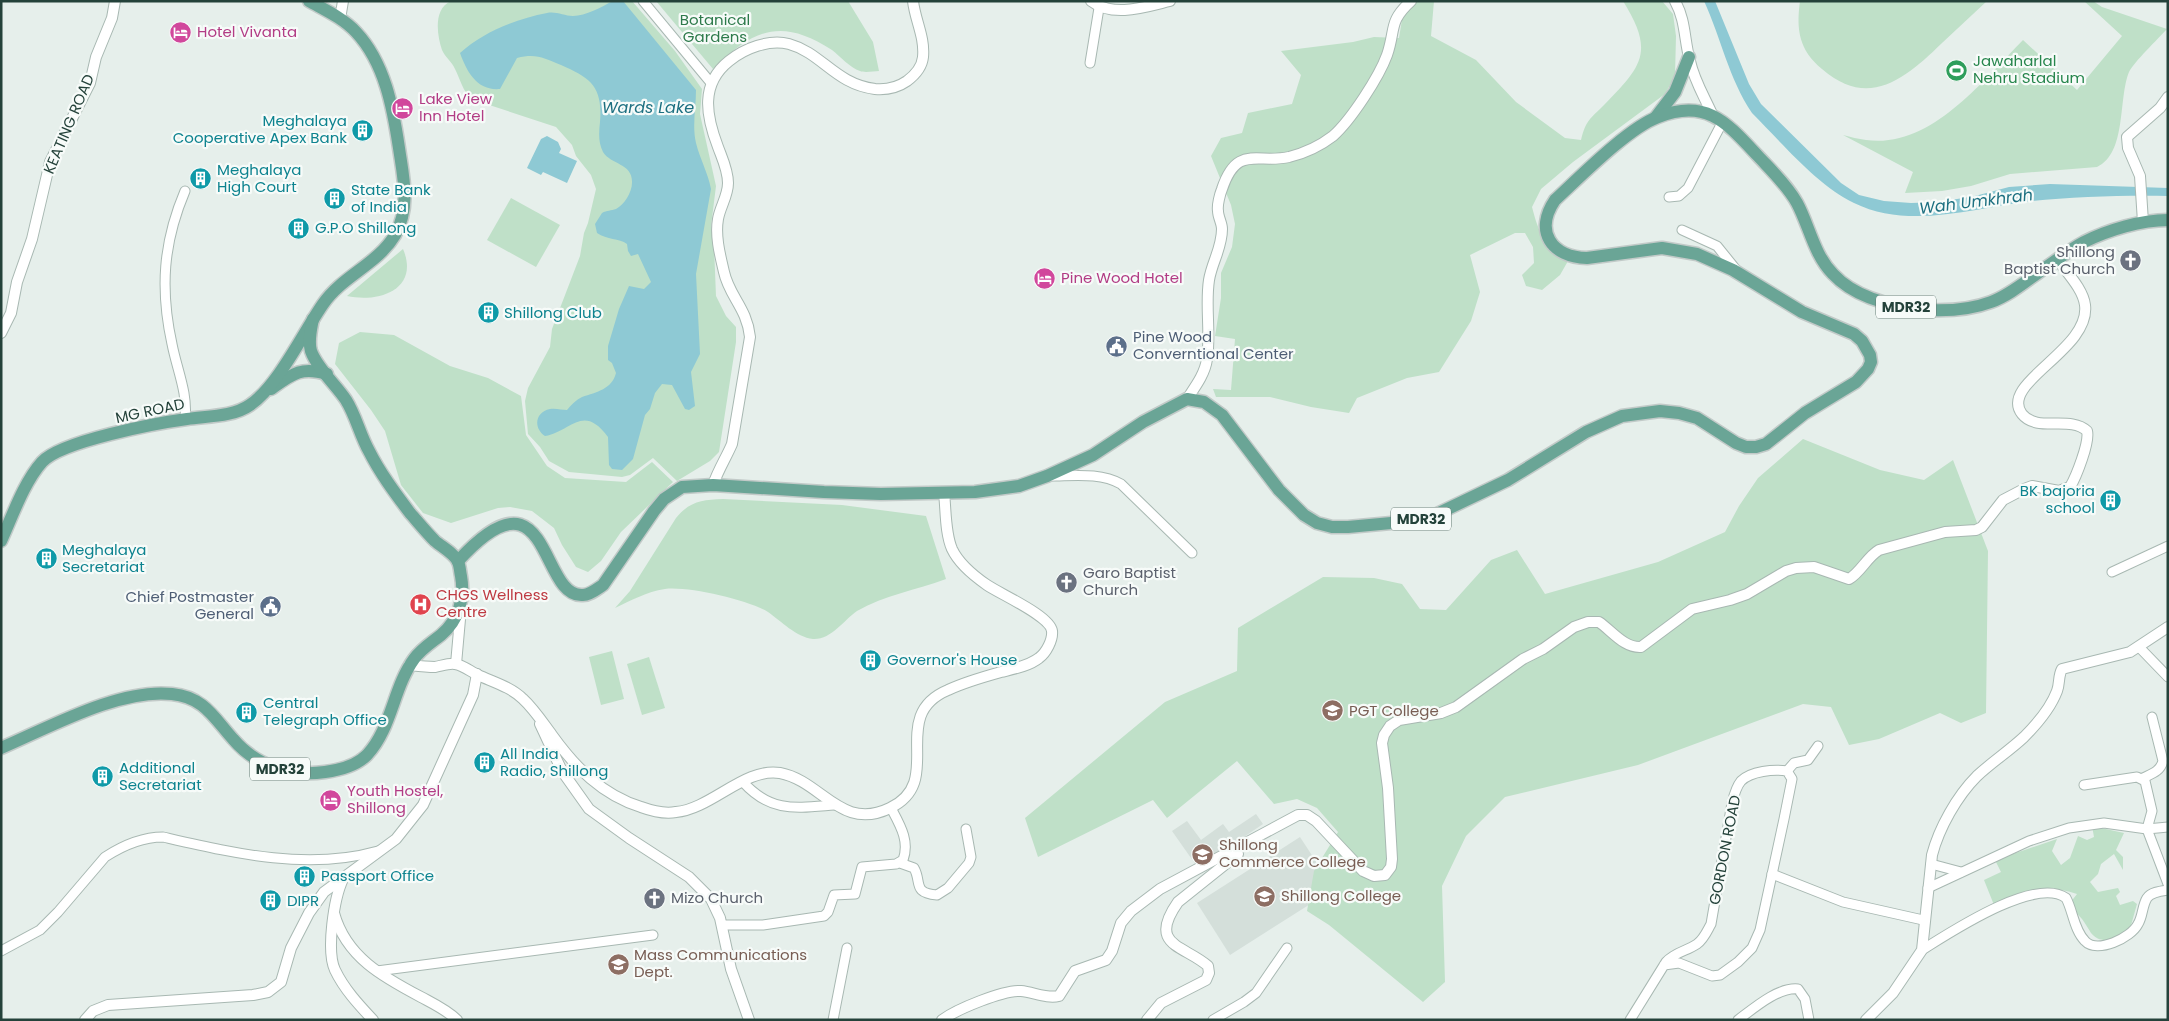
<svg xmlns="http://www.w3.org/2000/svg" width="2169" height="1021" viewBox="0 0 2169 1021" font-family="Poppins,sans-serif">
<style>
.built{fill:#d4dfda}
.green{fill:#bfe0c8}
.water{fill:#8ec9d4}
.lines{fill:none;stroke-linecap:round;stroke-linejoin:round}
.minor-casing{stroke:#a8b8b2;stroke-width:11}
.tertiary-casing{stroke:#a8b8b2;stroke-width:12}
.primary-casing{stroke:#c2cac8;stroke-width:15}
.minor{stroke:#fff;stroke-width:9}
.tertiary{stroke:#fff;stroke-width:10}
.primary{stroke:#6aa596;stroke-width:12}
.labels{text-anchor:middle;stroke-width:4.5;stroke-linejoin:round;paint-order:stroke}
.shield{fill:#f7fbf9;stroke:#637a73;stroke-width:1}
.shield-label{font-size:14px;font-weight:bold;fill:#24423a}
.park-label{font-size:15px;fill:#2d7a4b;stroke:#f7fbf9}
.hotel-label{font-size:15px;fill:#b23c85;stroke:#f7fbf9;text-anchor:start}
.leisure-label{font-size:15px;fill:#27864d;stroke:#f7fbf9;text-anchor:start}
.culture-label{font-size:15px;fill:#0d838f;stroke:#f7fbf9;text-anchor:start}
.street-label{font-size:15px;fill:#24423a;stroke:#f7fbf9}
.worship-label{font-size:15px;fill:#5b616d;stroke:#f7fbf9;text-anchor:start}
.service-label{font-size:15px;fill:#4e5e75;stroke:#f7fbf9;text-anchor:start}
.health-label{font-size:15px;fill:#be3a42;stroke:#f7fbf9;text-anchor:start}
.education-label{font-size:15px;fill:#785e54;stroke:#f7fbf9;text-anchor:start}
.water-label{font-size:16px;font-style:italic;fill:#1c6f80;stroke:#f7fbf9}
</style>
<rect width="100%" height="100%" fill="#e6efeb"/>
<g class="built">
<path d="M1256 814 1263 824 1198 868 1172 831 1187 821 1201 840 1223 824 1229 832Z"/>
<path d="M1300 837 1334 889 1230 955 1197 903Z"/>
</g>
<g class="green">
<path d="M451 1H632L675 51 702 89 700 114 716 186 711 226 714 246 716 296 726 316 736 327V342L719 452 710 461 677 481 653 458 630 475 622 477 569 472 549 461 540 447 528 434 525 401 528 388 550 347 552 329 580 256 584 233 588 223 596 189 591 175 576 156 572 145 556 127 471 99C463 91 460 79 455 69 452 62 445 57 442 50 437 35 433 9 451 1Z"/>
<path d="M656 1H848L873 42 879 71C874 71 865 73 860 71 850 68 840 56 832 50 781 17 754 29 713 69Z"/>
<path d="M1405 1H1434L1431 36 1476 60 1516 102 1565 138 1581 140C1586 120 1590 119 1604 105 1642 66 1655 52 1623 1H1662L1673 14 1676 36 1675 76 1665 94 1573 162 1541 189 1532 207C1540 238 1544 241 1568 261L1560 275 1542 290 1526 286 1522 275 1534 263 1533 247 1525 233H1515L1470 255 1480 292 1471 321 1439 372 1407 378 1357 398 1349 413 1311 407 1270 397H1216L1213 389 1231 390 1235 339 1215 336 1221 298V273L1232 247 1235 224 1231 205 1211 156 1221 138 1242 133 1248 113 1292 104 1301 75 1281 51 1353 42 1374 37 1399 38Z"/>
<path d="M1800 1H1987C1972 15 1957 29 1942 43 1906 78 1869 110 1822 69 1799 50 1796 30 1800 1Z"/>
<path d="M2084 1H2093L2102 7 2167 29C2158 39 2134 62 2129 72 2118 99 2127 153 2097 167L2010 174 1971 186 1942 191 1905 193 1913 172 1843 135C1851 137 1858 139 1866 140 1931 149 1982 81 2023 40L2077 90 2122 36Z"/>
<path d="M511 198 560 225 536 267 487 240Z"/>
<path d="M403 249C420 289 379 303 347 296Z"/>
<path d="M360 332 394 335 450 366 488 378 521 396 526 435 547 466 565 478 626 482 652 462 673 482 621 532 601 561 588 572 576 567 562 545 554 528 532 511 510 507 498 508 451 523 423 513 401 485 385 431 371 410 335 364 339 343Z"/>
<path d="M1803 439 1880 470 1924 480 1953 460 1988 551 1986 713 1961 723 1940 713 1879 739 1849 745 1831 707 1803 704 1638 765 1505 797 1466 836 1442 886 1445 982 1423 1002 1329 925 1307 911 1314 871 1338 832 1317 808 1297 799 1274 804 1237 761 1167 818 1153 800 1038 857 1025 818 1165 702 1237 671 1238 628 1323 577 1374 578 1402 584 1420 609 1446 610 1491 560 1517 550 1545 594 1658 562 1725 532 1739 506 1758 478Z"/>
<path d="M723 499 842 505 926 516 946 579C916 590 885 595 857 611 844 620 831 640 813 639 796 637 781 621 768 612 748 600 688 586 665 589 646 592 632 600 615 608L630 591 676 518C690 501 702 500 723 499Z"/>
<path d="M612 651 624 699 601 705 589 657Z"/>
<path d="M649 657 665 708 642 715 627 664Z"/>
<path d="M2092 826 2124 833 2116 850 2123 857V870L2114 854 2101 864 2098 874 2090 882 2098 892 2118 888 2120 892 2116 896 2120 905 2133 901 2137 904 2130 929C2118 937 2103 947 2091 933 2088 928 2085 923 2082 919 2077 913 2074 910 2070 903L2077 894C2044 883 2024 893 1994 905L1984 880 2001 872 1995 860 2057 839 2052 851 2061 865 2070 858 2078 836 2087 840 2094 837Z"/>
</g>
<g class="water">
<path d="M613 1H623L696 90C696 108 692 126 696 143 700 159 708 173 711 189L696 274 700 354 691 372 695 406 689 410 685 409 672 385 662 384 655 393 650 409 645 415 633 459 622 470 612 469 609 465 608 437C583 403 572 431 545 436 533 428 535 412 550 409 556 408 562 410 567 410 571 405 576 400 582 397 597 392 612 389 616 373L612 363 608 360V346L619 309 629 286 644 289 651 282 638 254 631 256 628 251 627 244C619 238 607 240 597 233L595 224 602 213C607 210 611 211 616 209 624 205 632 192 632 183 633 163 611 165 603 152 598 142 599 132 600 122 603 87 591 78 561 65 544 58 536 53 517 58L500 89C477 91 467 72 460 53 483 32 516 19 547 13 556 11 564 16 573 16 586 16 601 7 613 1Z"/>
<path d="M1704 1H1715L1749 84 1761 104 1841 183 1859 195 1884 201 1911 203 1939 202 1975 196 2009 187 2050 184 2168 188V196C2125 195 2073 197 2031 201 1974 208 1909 230 1854 203 1818 186 1781 142 1752 113 1729 79 1721 38 1704 1Z"/>
<path d="M547 136 558 142 561 149 559 153 577 161 567 183 543 172 541 175 527 168 541 139Z"/>
</g>
<g class="lines">
<defs>
<g id="minor">
<path d="M643 1 711 83"/>
<path d="M1090 63 1099 8"/>
<path d="M1669 197 1679 196 1688 188 1723 121"/>
<path d="M1682 230 1717 246 1738 272"/>
<path d="M185 419C188 393 177 370 172 344 160 289 163 243 185 191"/>
<path d="M1050 476C1073 476 1100 472 1121 484L1192 553"/>
<path d="M2112 572 2168 546"/>
<path d="M2139 647 2168 677"/>
<path d="M1787 771 1794 763 1808 760 1818 746"/>
<path d="M2143 778C2151 774 2160 772 2163 761L2152 717"/>
<path d="M743 782C771 813 796 808 834 805"/>
<path d="M2084 785 2137 777 2145 781 2152 811 2147 829 2168 884"/>
<path d="M900 863 914 868C922 882 912 893 937 895L948 888 969 863 971 857 966 829"/>
<path d="M1931 864 1961 872"/>
<path d="M1772 874 1843 902 1923 920"/>
<path d="M1928 888 2029 841 2069 828 2104 823 2147 829 2168 827"/>
<path d="M722 925H763L824 916 828 912 834 895 855 894 862 867 896 864 903 860C910 841 900 825 891 808"/>
<path d="M1922 950C1951 932 2035 876 2066 898 2073 911 2074 930 2085 941 2097 954 2131 938 2138 924 2143 916 2142 906 2147 898 2151 892 2161 891 2168 890"/>
<path d="M1 951 40 930 58 912 105 857C122 846 143 837 163 837 233 853 307 871 378 851"/>
<path d="M377 971 653 935"/>
<path d="M833 1020 847 948"/>
<path d="M1213 1020 1244 1002 1256 993 1287 948"/>
<path d="M1630 1020 1666 962C1675 952 1687 951 1697 944 1704 939 1707 931 1711 924L1732 803C1734 795 1736 787 1741 781 1751 771 1774 769 1787 771L1792 779 1784 819 1760 930 1752 948 1738 962 1720 975 1712 976 1679 963 1664 965"/>
<path d="M1738 1020C1754 1008 1778 987 1798 989L1805 999 1809 1020"/>
</g>
<g id="tertiary">
<path d="M1091 1C1113 18 1145 7 1170 1"/>
<path d="M1675 1C1686 21 1684 40 1690 61 1694 80 1704 96 1712 114"/>
<path d="M340 19 343 1"/>
<path d="M2143 222 2140 176 2128 148 2127 137 2160 108 2168 97"/>
<path d="M1 333 11 313 17 282 32 239 50 162 90 83 96 57 112 18 115 1"/>
<path d="M1187 399C1195 387 1205 374 1207 359 1211 333 1205 306 1209 280 1212 262 1222 248 1222 229 1222 223 1218 217 1218 211 1217 205 1220 194 1222 189 1237 144 1257 164 1289 157 1305 153 1320 146 1333 136 1351 120 1379 77 1387 55 1396 29 1388 22 1411 1"/>
<path d="M713 485C718 470 726 458 732 444L750 337C747 308 729 296 724 272 720 255 715 236 718 219 720 207 728 196 728 183 728 170 722 158 718 147 706 116 700 84 729 61 745 48 769 39 789 44 822 53 835 84 875 89 887 90 897 88 907 81 915 75 922 67 923 57 925 37 915 20 913 1"/>
<path d="M456 664 461 608"/>
<path d="M409 665C418 666 426 667 435 667 441 666 449 663 455 664 463 665 471 672 478 675 493 682 511 687 523 699 534 709 543 723 552 735 575 767 602 795 641 807 652 811 665 814 676 812 711 809 745 767 780 773 822 781 841 832 890 808 947 781 886 716 948 690 965 682 983 677 1001 672 1013 669 1029 666 1039 658 1046 653 1053 640 1052 631 1050 616 1002 595 987 585 974 576 959 564 952 549 945 533 946 510 944 493"/>
<path d="M540 724 562 771 589 809 629 838 689 877 711 899 720 918 731 969 749 1020"/>
<path d="M343 879C334 898 326 951 335 970 344 989 359 1005 373 1020"/>
<path d="M334 913C346 957 383 977 421 997 434 1004 447 1010 457 1020"/>
<path d="M85 1020 93 1011 108 1005 253 995 268 992 281 982 291 948 309 913 324 892 396 839 423 805 473 695 477 674"/>
<path d="M942 1020C957 1009 1003 990 1021 991 1033 992 1047 999 1059 996L1075 971 1106 960 1112 951 1121 923 1131 911 1160 889 1298 815H1307L1316 821 1363 871 1374 876 1385 875 1391 867 1392 859 1388 788 1382 743 1384 735 1390 726 1399 720 1441 713 1456 707 1523 659 1543 649 1574 627 1588 622H1599C1612 631 1624 648 1641 647L1692 609 1730 600 1747 594 1786 571 1796 568 1814 567 1849 579C1861 572 1867 557 1879 550L1945 532 1976 530 1982 527 2003 500 2024 489 2032 486 2059 491 2070 487C2076 477 2090 442 2087 431 2070 415 2037 433 2022 414 1998 383 2091 350 2085 305 2083 289 2067 273 2058 260"/>
<path d="M1147 1020 1161 1003 1206 980 1209 973 1208 966C1184 945 1147 946 1178 902L1238 854"/>
<path d="M1866 1020 1893 993 1922 950 1932 855C1939 828 1957 796 1977 776 1992 762 2009 751 2024 737 2036 725 2051 707 2057 691 2060 683 2058 676 2062 669L2130 652 2168 627"/>
</g>
<g id="primary">
<path d="M1656 117 1675 92 1689 57"/>
<path d="M271 389C292 374 301 366 327 374"/>
<path d="M1 541C12 517 24 482 42 462 61 441 157 423 187 419 207 416 233 417 250 405 278 386 303 333 323 304 342 276 378 264 395 235 411 207 403 176 399 148 393 108 385 63 356 32 343 18 325 10 309 1"/>
<path d="M458 561C551 459 539 599 583 595 590 595 597 589 603 585L654 511 664 499 682 487 713 485 824 492 881 494 975 492 1019 486 1047 476 1093 455 1143 422 1187 399 1204 402 1222 415 1279 490 1304 515 1317 523 1332 527H1348L1402 522 1437 514 1508 480 1586 432 1622 416 1660 411 1679 413 1697 418 1736 443 1746 447H1756L1766 444 1805 413 1856 382 1868 369 1871 362 1870 355 1862 341 1854 334 1802 312 1733 270 1697 254 1662 248 1587 258C1551 257 1534 231 1555 200 1580 177 1628 128 1658 117 1707 98 1727 123 1758 156 1771 170 1787 185 1797 203 1809 225 1814 255 1833 274 1856 299 1895 307 1927 310 1948 311 1970 310 1991 302 2010 295 2026 281 2042 270 2056 261 2069 250 2084 242 2108 230 2141 220 2168 220"/>
<path d="M1 748C50 727 120 688 172 694 204 697 214 718 233 739 256 766 290 777 325 772 340 770 356 766 367 755 392 728 393 688 414 659 421 649 431 643 441 635 459 620 465 598 461 576 460 572 460 566 458 562 455 554 442 547 435 541 426 532 418 522 410 513 395 493 380 473 369 451 360 435 356 416 346 400 336 385 317 368 311 351 308 341 311 329 313 319"/>
</g>
</defs>
<use href="#minor" class="minor-casing"/>
<use href="#tertiary" class="tertiary-casing"/>
<use href="#primary" class="primary-casing"/>
<use href="#minor" class="minor"/>
<use href="#tertiary" class="tertiary"/>
<use href="#primary" class="primary"/>
</g>
<defs>
<symbol id="hotel-disc" viewBox="-11 -11 22 22"><circle r="9.5" fill="#d1479c" stroke="#f7fbf9"/><path d="M-6-4.5h1.5V1H6V5H4.5V3h-9V5H-6ZM-4 0a1.8 1.8 0 1 1 3.6 0ZM.5 0V-2.5h3Q6-2.5 6 0Z" fill="#fff"/></symbol>
<symbol id="stadium-disc" viewBox="-11 -11 22 22"><circle r="9.5" fill="#2e9e5b" stroke="#f7fbf9"/><path d="M0-5a6.5 5 0 1 0 0 10a6.5 5 0 1 0 0-10ZM-3.5-1.8h7v3.6h-7Z" fill="#fff"/></symbol>
<symbol id="building-disc" viewBox="-11 -11 22 22"><circle r="9.5" fill="#0f9aa8" stroke="#f7fbf9"/><path d="M-4-6H4V6H1V3H-1V6H-4ZM-2.5-4.3h1.7v1.8h-1.7ZM.8-4.3h1.7v1.8H.8ZM-2.5-1h1.7V.8h-1.7ZM.8-1h1.7V.8H.8Z" fill="#fff"/></symbol>
<symbol id="church-disc" viewBox="-11 -11 22 22"><circle r="9.5" fill="#6b7280" stroke="#f7fbf9"/><path d="M-1.2-6h2.4v3.5h3.3v2.4h-3.3V6h-2.4V-.1h-3.3v-2.4h3.3Z" fill="#fff"/></symbol>
<symbol id="civic-disc" viewBox="-11 -11 22 22"><circle r="9.5" fill="#5c6f8a" stroke="#f7fbf9"/><path d="M-.6-6.5H3V-4.5H.6V-3L4-1V1h2V6H-6V1h2V-1L-.6-3ZM-1.2 2.5V6h2.4V2.5Z" fill="#fff"/></symbol>
<symbol id="hospital-disc" viewBox="-11 -11 22 22"><circle r="9.5" fill="#e0444e" stroke="#f7fbf9"/><path d="M-5-5h3v3.5h4V-5h3V5h-3V1.5h-4V5h-3Z" fill="#fff"/></symbol>
<symbol id="university-disc" viewBox="-11 -11 22 22"><circle r="9.5" fill="#8d6e63" stroke="#f7fbf9"/><path d="M0-5L7-2L0 1L-7-2ZM-4 1L0 2.5L4 1V4Q0 6-4 4Z" fill="#fff"/></symbol>
</defs>
<g fill-rule="evenodd">
<use href="#hotel-disc" x="168" y="20" width="25" height="25"/>
<use href="#stadium-disc" x="1944" y="58" width="25" height="25"/>
<use href="#hotel-disc" x="390" y="96" width="25" height="25"/>
<use href="#building-disc" x="350" y="118" width="25" height="25"/>
<use href="#building-disc" x="188" y="166" width="25" height="25"/>
<use href="#building-disc" x="322" y="186" width="25" height="25"/>
<use href="#building-disc" x="286" y="216" width="25" height="25"/>
<use href="#church-disc" x="2118" y="248" width="25" height="25"/>
<use href="#hotel-disc" x="1032" y="266" width="25" height="25"/>
<use href="#building-disc" x="476" y="300" width="25" height="25"/>
<use href="#civic-disc" x="1104" y="334" width="25" height="25"/>
<use href="#building-disc" x="2098" y="488" width="25" height="25"/>
<use href="#building-disc" x="34" y="546" width="25" height="25"/>
<use href="#church-disc" x="1054" y="570" width="25" height="25"/>
<use href="#hospital-disc" x="408" y="592" width="25" height="25"/>
<use href="#civic-disc" x="258" y="594" width="25" height="25"/>
<use href="#building-disc" x="858" y="648" width="25" height="25"/>
<use href="#university-disc" x="1320" y="698" width="25" height="25"/>
<use href="#building-disc" x="234" y="700" width="25" height="25"/>
<use href="#building-disc" x="472" y="750" width="25" height="25"/>
<use href="#building-disc" x="90" y="764" width="25" height="25"/>
<use href="#hotel-disc" x="318" y="788" width="25" height="25"/>
<use href="#university-disc" x="1190" y="842" width="25" height="25"/>
<use href="#building-disc" x="292" y="864" width="25" height="25"/>
<use href="#university-disc" x="1252" y="884" width="25" height="25"/>
<use href="#church-disc" x="642" y="886" width="25" height="25"/>
<use href="#building-disc" x="258" y="888" width="25" height="25"/>
<use href="#university-disc" x="606" y="952" width="25" height="25"/>
</g>
<g class="labels">
<g class="shield">
<rect x="1876" y="295.5" width="60" height="23" rx="4"/>
<rect x="1391" y="507.5" width="60" height="23" rx="4"/>
<rect x="250" y="757.5" width="60" height="23" rx="4"/>
</g>
<g class="shield-label">
<text x="1906" y="312">MDR32</text>
<text x="1421" y="524">MDR32</text>
<text x="280" y="774">MDR32</text>
</g>
<g class="park-label">
<text x="715" y="25">Botanical<tspan x="715" dy="17">Gardens</tspan></text>
</g>
<g class="hotel-label">
<text x="197" y="37">Hotel Vivanta</text>
<text x="419" y="104">Lake View<tspan x="419" dy="17">Inn Hotel</tspan></text>
<text x="1061" y="283">Pine Wood Hotel</text>
<text x="347" y="796">Youth Hostel,<tspan x="347" dy="17">Shillong</tspan></text>
</g>
<g class="leisure-label">
<text x="1973" y="66">Jawaharlal<tspan x="1973" dy="17">Nehru Stadium</tspan></text>
</g>
<g class="culture-label">
<text x="347" y="126" text-anchor="end">Meghalaya<tspan x="347" dy="17">Cooperative Apex Bank</tspan></text>
<text x="217" y="175">Meghalaya<tspan x="217" dy="17">High Court</tspan></text>
<text x="351" y="195">State Bank<tspan x="351" dy="17">of India</tspan></text>
<text x="315" y="233">G.P.O Shillong</text>
<text x="504" y="318">Shillong Club</text>
<text x="2095" y="496" text-anchor="end">BK bajoria<tspan x="2095" dy="17">school</tspan></text>
<text x="62" y="555">Meghalaya<tspan x="62" dy="17">Secretariat</tspan></text>
<text x="887" y="665">Governor's House</text>
<text x="263" y="708">Central<tspan x="263" dy="17">Telegraph Office</tspan></text>
<text x="500" y="759">All India<tspan x="500" dy="17">Radio, Shillong</tspan></text>
<text x="119" y="773">Additional<tspan x="119" dy="17">Secretariat</tspan></text>
<text x="321" y="881">Passport Office</text>
<text x="287" y="906">DIPR</text>
</g>
<g class="street-label">
<text transform="translate(69 124) rotate(-67)" y="5">KEATING ROAD</text>
<text transform="translate(150 411) rotate(-12)" y="5">MG ROAD</text>
<text transform="translate(1725 850) rotate(-79)" y="5">GORDON ROAD</text>
</g>
<g class="worship-label">
<text x="2115" y="257" text-anchor="end">Shillong<tspan x="2115" dy="17">Baptist Church</tspan></text>
<text x="1083" y="578">Garo Baptist<tspan x="1083" dy="17">Church</tspan></text>
<text x="671" y="903">Mizo Church</text>
</g>
<g class="service-label">
<text x="1133" y="342">Pine Wood<tspan x="1133" dy="17">Converntional Center</tspan></text>
<text x="254" y="602" text-anchor="end">Chief Postmaster<tspan x="254" dy="17">General</tspan></text>
</g>
<g class="health-label">
<text x="436" y="600">CHGS Wellness<tspan x="436" dy="17">Centre</tspan></text>
</g>
<g class="education-label">
<text x="1349" y="716">PGT College</text>
<text x="1219" y="850">Shillong<tspan x="1219" dy="17">Commerce College</tspan></text>
<text x="1281" y="901">Shillong College</text>
<text x="634" y="960">Mass Communications<tspan x="634" dy="17">Dept.</tspan></text>
</g>
<g class="water-label">
<text x="648" y="113">Wards Lake</text>
<text transform="translate(1976 201) rotate(-7)" y="6">Wah Umkhrah</text>
</g>
</g>
<rect width="2169" height="1021" fill="none" stroke="#24423a" stroke-width="5"/>
</svg>
